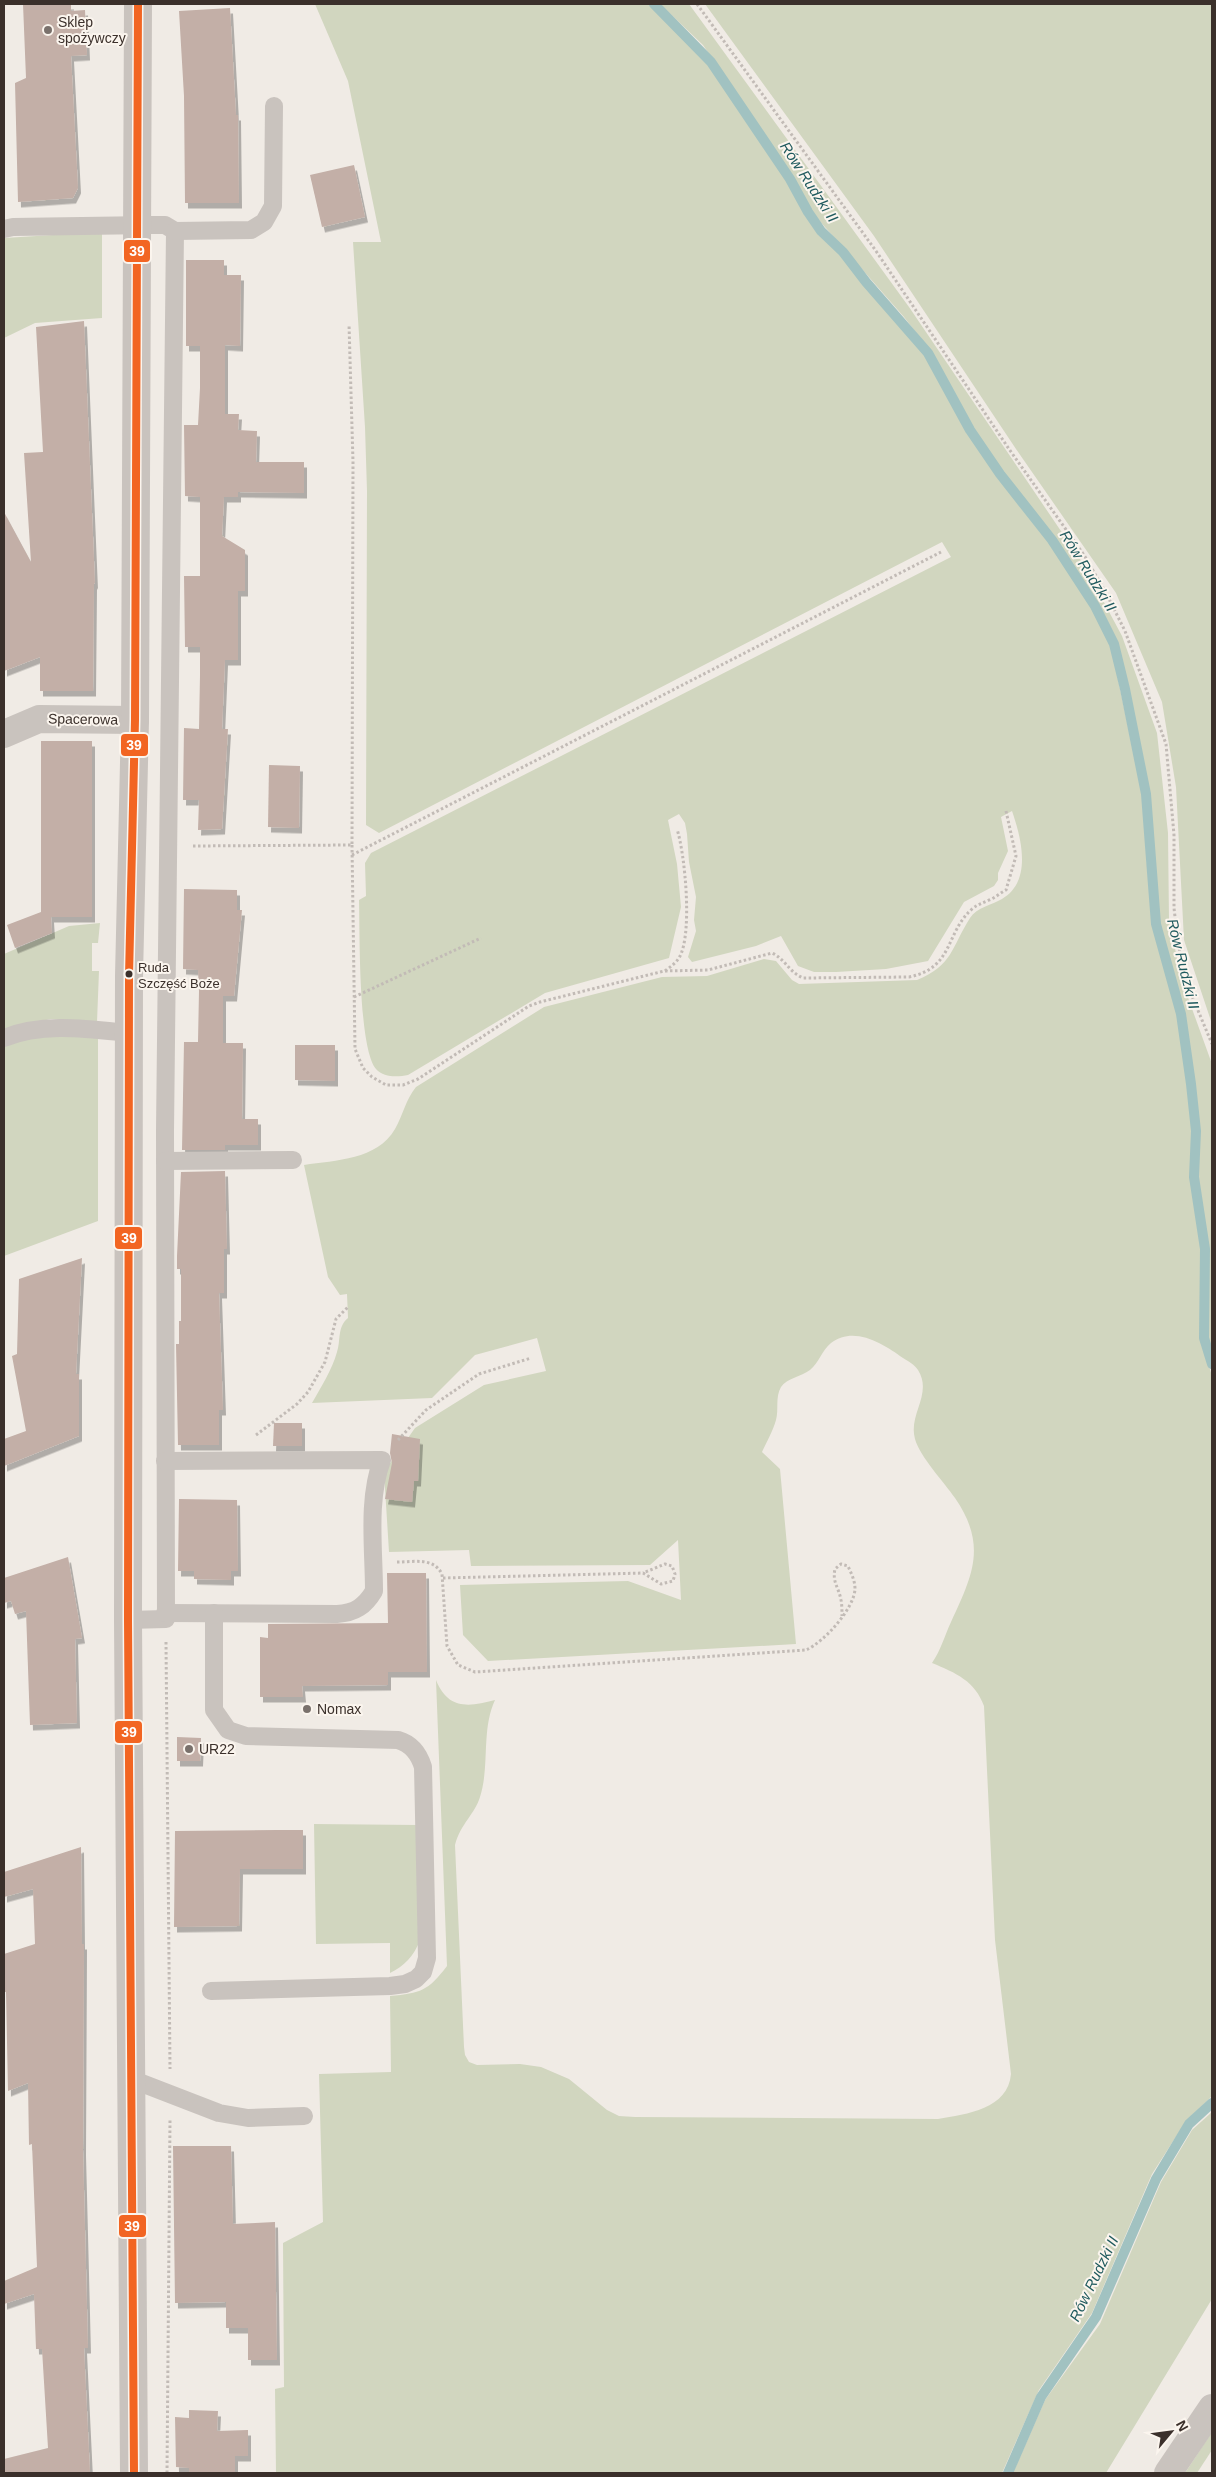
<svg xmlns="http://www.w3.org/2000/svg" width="1216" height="2477" viewBox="0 0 1216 2477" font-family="Helvetica,sans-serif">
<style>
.green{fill:#d1d6bf}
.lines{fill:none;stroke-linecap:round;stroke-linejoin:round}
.stream{stroke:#a1c2c1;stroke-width:10}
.building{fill:#c3afa7;filter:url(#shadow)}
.path{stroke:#c2bbb6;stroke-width:3;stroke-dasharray:2.5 2.5;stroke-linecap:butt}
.service{stroke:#c9c3be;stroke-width:18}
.minor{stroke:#c9c3be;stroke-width:28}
.tertiary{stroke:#c9c3be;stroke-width:28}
.bus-1-casing{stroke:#fbf5ee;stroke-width:11}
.bus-1{stroke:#f26522;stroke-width:8}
.poi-dot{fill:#7a716c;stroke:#fbf5ee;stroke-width:2}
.bus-dot{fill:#3b302b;stroke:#fbf5ee;stroke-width:2}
.labels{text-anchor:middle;stroke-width:4;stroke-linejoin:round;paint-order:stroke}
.bus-label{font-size:13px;fill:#3b302b;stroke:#fbf5ee;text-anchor:start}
.poi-label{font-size:14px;fill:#3b302b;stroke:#fbf5ee;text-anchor:start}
.street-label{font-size:14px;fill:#3b302b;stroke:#fbf5ee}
.water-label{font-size:15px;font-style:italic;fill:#1f5a5e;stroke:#fbf5ee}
.line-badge{stroke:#fbf5ee;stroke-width:2}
.badge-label{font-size:14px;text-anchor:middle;font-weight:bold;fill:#fff}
</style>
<defs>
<filter id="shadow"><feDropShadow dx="3" dy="5.5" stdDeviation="0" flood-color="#0004"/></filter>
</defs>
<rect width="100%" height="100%" fill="#f0ebe5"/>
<g class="green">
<path d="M315 4H649L709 65 787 181 809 221 820 236 840 254 863 284 898 322 926 356 968 433 1027 515 1050 542 1092 607 1111 646 1143 797 1147 865 1154 926 1178 1016 1193 1131 1192 1180 1202 1252 1201 1340 1212 1376V2096L1186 2121 1152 2174 1092 2313 1039 2390 1002 2473H276L275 2389 284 2387 283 2243 323 2222 319 2074 391 2072 390 1996C421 1993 428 1991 447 1966L436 1680C448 1710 469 1707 495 1700 481 1730 490 1766 480 1797 475 1814 461 1823 455 1845L464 2047 465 2055 469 2062 477 2065 520 2064 541 2067 569 2079 607 2110 619 2116 635 2117 938 2119C967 2114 1008 2109 1011 2074L995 1940 984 1706C975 1681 956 1673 932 1663 941 1650 944 1637 951 1622 972 1576 988 1546 955 1498 944 1482 920 1457 915 1439 908 1414 933 1394 918 1370 915 1365 908 1361 903 1358 884 1344 854 1325 831 1343 822 1350 819 1363 810 1370 801 1377 787 1378 781 1387 775 1397 779 1410 776 1420 773 1431 767 1441 762 1452L780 1469 796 1644 488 1661 463 1635 460 1585 628 1581 681 1600 678 1540 650 1565 471 1566 469 1550 389 1552 384 1472 415 1428 484 1385 546 1371 537 1338 475 1355 432 1398 312 1403C321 1387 332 1370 337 1352 341 1340 337 1327 348 1318L347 1294 340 1295 328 1277 304 1165C336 1160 377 1160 395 1129 403 1115 406 1099 416 1087L544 1007 662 977 707 976 764 959 776 961 792 980 799 984 917 980C953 965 951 948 970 918 977 907 992 905 1002 899 1033 881 1021 837 1012 811L1001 817 1008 851 998 873V880L994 886 964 902 928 961 886 969 836 972H814L798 966 781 936 756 946 692 962 688 957 696 931 694 920 696 897 689 862 687 834 685 823 679 814 668 820 677 864 681 907 669 958 545 993 408 1075C398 1077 384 1078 376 1069 358 1047 360 933 359 900L366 896 365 863 371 853 951 557 942 542 379 833 366 825 367 491 365 427 353 242H381L348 81Z"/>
<path d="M660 4H689L909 307 1084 565 1122 636 1157 733 1168 833 1169 921 1182 981 1212 1064V1354L1206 1337 1208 1251 1197 1177 1198 1135 1183 1013 1159 925 1148 794 1117 646 1097 605 1053 537 1032 513 973 429 931 352 904 317 810 210 796 182 703 45Z"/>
<path d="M705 4H1212V1024L1184 940 1176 787 1162 702 1116 593 1016 449 874 236Z"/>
<path d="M102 232V318L35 323 4 338V238Z"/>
<path d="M100 923 98 943H92V971H99L97 1022 51 1019 4 1029V954L69 926Z"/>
<path d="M35 1036 98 1037V1221L4 1256V1045Z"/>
<path d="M314 1824 418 1825 420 1940C414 1956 404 1966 390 1973V1943L316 1944Z"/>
<path d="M1212 2112V2299L1106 2473H1013L1045 2400 1100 2324 1161 2182 1192 2130Z"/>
<path d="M1212 2432V2450L1197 2473H1185Z"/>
</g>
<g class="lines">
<g class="stream">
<path d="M654 4 711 62 790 179 808 212 821 231 843 252 866 282 928 353 970 430 1000 474 1052 540 1095 606 1114 644 1125 689 1146 794 1156 924 1181 1014 1191 1084 1196 1131 1194 1177 1205 1249 1204 1338 1212 1364"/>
<path d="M1008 2473 1041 2397 1096 2317 1156 2179 1189 2124 1212 2103"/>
</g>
</g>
<g class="building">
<path d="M23 4H71V11L85 10 87 55 71 56 78 188 73 198 18 202 15 83 26 78Z"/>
<path d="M230 8 236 115H238L239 203H185L184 96 179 11Z"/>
<path d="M354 165 365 217 322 227 310 175Z"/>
<path d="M186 260H224V275H241L240 346 225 345V414H239L238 430 257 431 256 462H304V493L238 492V497H224L222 536 245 550V591H238V660H225L222 729H228L222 829 198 830 199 800H183L184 728 199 729 200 675V647H185L184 576H200V497L185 496 184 425H198L200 388V346H186Z"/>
<path d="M84 321 95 584 94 583 93 691H40V657L4 671V512L31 562 24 453 43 452 36 327Z"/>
<path d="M41 741H92V917H51L52 933 15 948 7 925 41 912Z"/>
<path d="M269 765 300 766 299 828 268 827Z"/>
<path d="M184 889 237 890V910H242L234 996H223V1043H243L242 1119H258V1145H225V1150H182L184 1042H198L199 991 198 970 183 969Z"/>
<path d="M295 1045H335V1081L295 1080Z"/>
<path d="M225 1171 227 1249H224V1293H219L223 1410H219V1445H178L176 1344H179V1321H181V1269H177V1256L181 1172Z"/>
<path d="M82 1258 76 1374H79V1436L4 1466V1439L26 1431 12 1356 17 1354 19 1279Z"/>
<path d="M274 1423H302V1446H273Z"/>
<path d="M392 1434 420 1439 418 1481H414L412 1502 385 1499 392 1463 390 1453Z"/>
<path d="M179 1499 237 1500 238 1571H231V1580L194 1579V1571H178Z"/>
<path d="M68 1557 82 1638 75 1639 77 1723 30 1725 26 1611 15 1614 11 1601 4 1603V1578Z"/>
<path d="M387 1573H426L427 1672H388V1685L302 1686 303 1697H260V1637L268 1638V1624L388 1623Z"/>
<path d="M177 1737 201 1738 200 1761H177Z"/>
<path d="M278 1830H303V1869H240L239 1926 174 1927 175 1831Z"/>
<path d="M81 1847 82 1944H84L83 2150 88 2348H84L90 2473H4V2459L48 2448 42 2349H36L34 2294 4 2304V2281L37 2267 32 2144 29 2145 28 2083 8 2091 6 1992H4V1954L35 1944 33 1889 4 1897V1872Z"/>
<path d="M173 2146H231L233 2224 275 2222 277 2360H248V2328H226V2302L175 2303Z"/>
<path d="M189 2410 218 2411 217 2431 248 2430V2456H235V2473H189V2468L176 2467 175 2417 189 2418Z"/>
</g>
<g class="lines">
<g class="path">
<path d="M697 4 876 251 1009 449 1084 555 1106 593 1125 631 1166 744 1174 835V908L1178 943 1187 984 1212 1044"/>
<path d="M352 845 355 1049 363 1068 372 1077 386 1085H403L418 1079 529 1006 540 1002 664 971 708 970 772 953C785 959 789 972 803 978L909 977C954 968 945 933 972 909 978 904 983 903 989 900 995 898 1000 893 1006 890L1016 856 1006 811"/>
<path d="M193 846 352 845 353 462 349 324"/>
<path d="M352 855 941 552"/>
<path d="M665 971C670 967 675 964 679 958 693 935 685 854 677 829"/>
<path d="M354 997 481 938"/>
<path d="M256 1435 297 1404 308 1392 325 1362 336 1319 348 1307"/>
<path d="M398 1440 426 1410 479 1374 531 1358"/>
<path d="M397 1562C414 1562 433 1557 442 1574L447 1646 458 1665 475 1672 806 1650C824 1642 854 1609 855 1589 855 1580 851 1573 848 1566L841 1564 835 1569C832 1582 839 1588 841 1600 842 1605 842 1611 842 1616"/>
<path d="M443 1578 643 1573 661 1584 673 1581 675 1574 672 1566 665 1564 643 1573"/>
<path d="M166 1642 170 2069"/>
<path d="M167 2473 170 2120"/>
</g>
<g class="service">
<path d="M4 229 13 227 151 225H165L175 231 165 1131 166 1619 128 1620"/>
<path d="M175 231 251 230 264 222 273 206 274 106"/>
<path d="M4 1038C42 1022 89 1029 129 1033"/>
<path d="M165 1161 293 1160"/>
<path d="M165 1461 382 1460C367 1500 374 1549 374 1591 365 1606 355 1613 337 1614L165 1613"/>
<path d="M211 1991 390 1986 405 1984 416 1979 423 1972 427 1958 423 1767C419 1754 412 1744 398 1740L246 1736 228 1730 214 1710V1613"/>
<path d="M131 2079 219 2113 248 2118 304 2116"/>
</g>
<g class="minor">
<path d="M4 734 39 719 135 720"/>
<path d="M1168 2473 1212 2408"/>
</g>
<path class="tertiary" d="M134 2473 128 1620 129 976 135 720 138 4"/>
<defs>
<path id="bus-1" d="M134 2473 128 1620 129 976 135 720 138 4"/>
</defs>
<use href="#bus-1" class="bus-1-casing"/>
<use href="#bus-1" class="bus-1"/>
</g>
<g class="poi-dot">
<circle cx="48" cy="30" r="5"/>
<circle cx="307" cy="1709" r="5"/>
<circle cx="189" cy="1749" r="5"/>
</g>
<circle class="bus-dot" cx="129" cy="974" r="4.5"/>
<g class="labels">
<g class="bus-label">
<text x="138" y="972">Ruda<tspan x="138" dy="16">Szczęść Boże</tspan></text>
</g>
<g class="poi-label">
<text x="58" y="27">Sklep<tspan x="58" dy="16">spożywczy</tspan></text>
<text x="317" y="1714">Nomax</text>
<text x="199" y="1754">UR22</text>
</g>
<g class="street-label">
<text transform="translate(83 719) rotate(1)" y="5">Spacerowa</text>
</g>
<g class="water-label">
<text transform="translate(809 182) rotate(57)" y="5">Rów Rudzki II</text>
<text transform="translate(1088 571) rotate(58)" y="5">Rów Rudzki II</text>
<text transform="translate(1183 964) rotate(76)" y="5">Rów Rudzki II</text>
<text transform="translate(1094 2279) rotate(-64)" y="5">Rów Rudzki II</text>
</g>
</g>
<g class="line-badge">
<rect x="123" y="239" width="28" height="24" rx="5" fill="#f26522"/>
<rect x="120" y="733" width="29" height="24" rx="5" fill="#f26522"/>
<rect x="114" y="1226" width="29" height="24" rx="5" fill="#f26522"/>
<rect x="114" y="1720" width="29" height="24" rx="5" fill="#f26522"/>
<rect x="118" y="2214" width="29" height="24" rx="5" fill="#f26522"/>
</g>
<g class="badge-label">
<text x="137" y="256">39</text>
<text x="134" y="750">39</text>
<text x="129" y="1243">39</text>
<text x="129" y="1737">39</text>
<text x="132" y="2231">39</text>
</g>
<rect width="1216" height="2477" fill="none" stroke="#3b302b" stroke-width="10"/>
<g transform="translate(1171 2432) rotate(61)" stroke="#fbf5ee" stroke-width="4" paint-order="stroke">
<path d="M0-4L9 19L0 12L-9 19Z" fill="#3b302b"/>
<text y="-8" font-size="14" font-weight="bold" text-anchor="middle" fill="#3b302b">N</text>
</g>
</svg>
